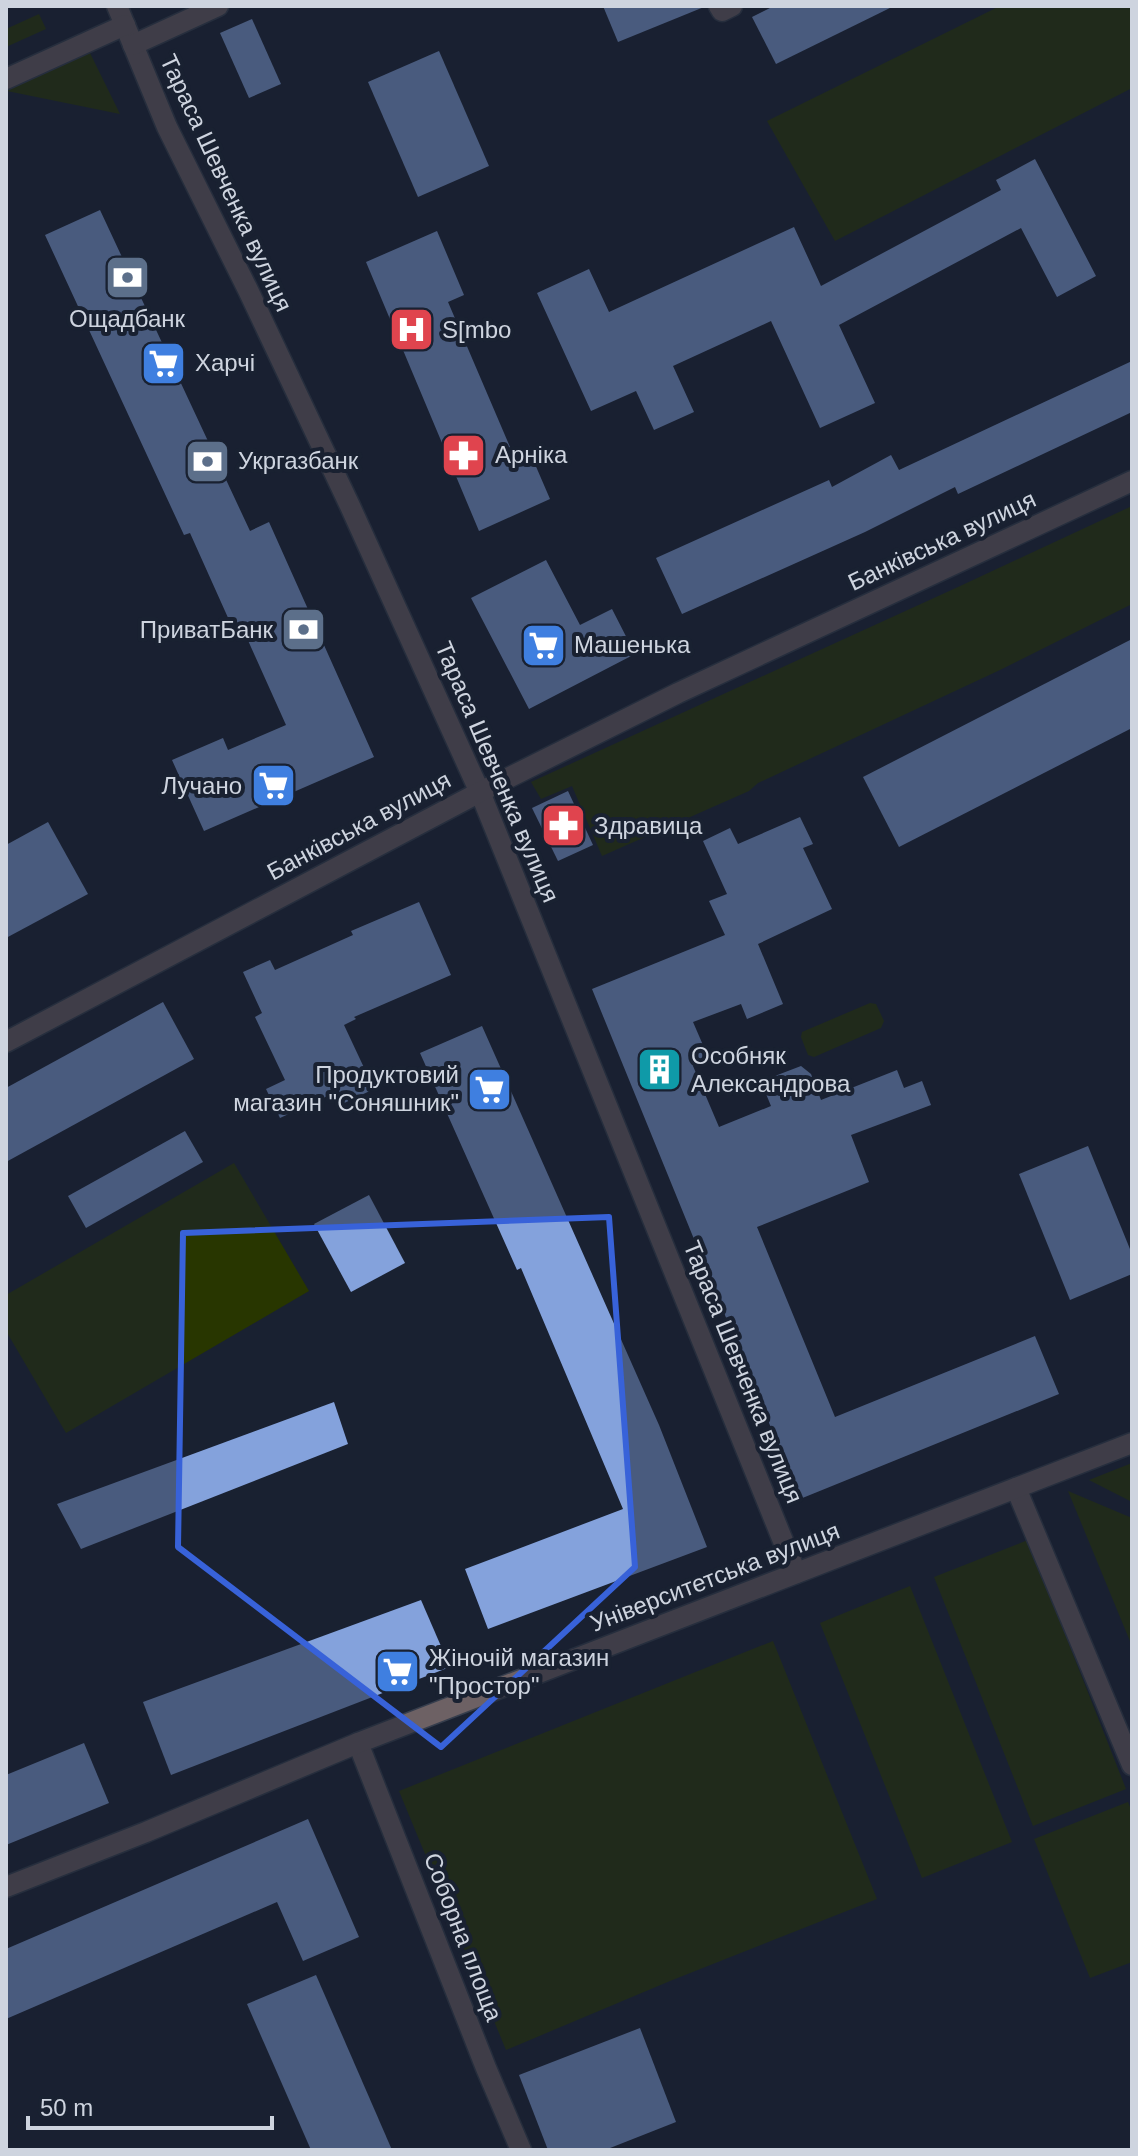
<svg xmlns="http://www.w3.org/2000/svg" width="1138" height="2156" viewBox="0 0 1138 2156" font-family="Helvetica,sans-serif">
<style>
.green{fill:#283600}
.building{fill:#84a2dc}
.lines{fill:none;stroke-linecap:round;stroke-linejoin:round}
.minor-casing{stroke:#363e4d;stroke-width:23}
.minor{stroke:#6d6164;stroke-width:20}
.marked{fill:none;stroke:#3862d9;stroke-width:6;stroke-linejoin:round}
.labels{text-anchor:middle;stroke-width:8;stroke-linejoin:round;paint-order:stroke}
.street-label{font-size:24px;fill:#ced4df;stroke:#192131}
.poi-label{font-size:24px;fill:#ced4df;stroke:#192131;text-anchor:start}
</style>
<rect width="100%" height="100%" fill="#192131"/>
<g class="green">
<path d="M1000 6H1132V88L835 241 767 121Z"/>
<path d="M39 14 46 29 6 47V29Z"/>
<path d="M89 51 120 114 7 91Z"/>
<path d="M1132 506V604L1000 670 758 783 749 791 602 856 572 786 541 799 531 782 958 587Z"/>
<path d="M870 1003 876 1004 884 1021 881 1028 814 1057 808 1055 801 1037 802 1032Z"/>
<path d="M234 1163 309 1291 66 1433 6 1331V1295Z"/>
<path d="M1132 1463V1502L1089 1480Z"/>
<path d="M1068 1491 1132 1518V1646Z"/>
<path d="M1028 1540 1126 1789 1033 1826 934 1577Z"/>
<path d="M910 1586 1012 1842 922 1878 820 1623Z"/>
<path d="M773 1641 877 1899 670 1981 506 2050 399 1791Z"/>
<path d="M1128 1802 1132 1812V1962L1090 1978 1034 1839Z"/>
</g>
<g class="building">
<path d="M603 6H704V7L618 42Z"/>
<path d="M774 6H894L776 64 752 17Z"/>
<path d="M252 19 281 84 249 98 220 33Z"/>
<path d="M439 51 489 166 418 197 368 82Z"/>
<path d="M1035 159 1096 276 1057 297 1021 228 839 325 875 403 820 428 771 321 673 366 694 412 654 430 636 391 591 411 537 293 589 269 609 312 794 227 821 286 1001 190 996 180Z"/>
<path d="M100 210 250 531 269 522 374 757 204 831 172 760 223 738 228 750 286 725 246 636 238 640 190 533 184 535 45 235Z"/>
<path d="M437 231 464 295 448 302 513 454 528 448 550 499 479 531 366 262Z"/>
<path d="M1132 361V412L958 494 955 487 865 532 682 614 656 558 829 480 832 487 891 455 899 470Z"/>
<path d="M546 560 580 625 612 609 635 654 529 709 471 598Z"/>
<path d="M1132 639V728L899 847 863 777Z"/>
<path d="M568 791 593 845 558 861 532 808Z"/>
<path d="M800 817 813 844 803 848 832 909 758 944 783 1004 747 1019 741 1004 693 1022 709 1059 693 1066 719 1127 771 1106 764 1089 767 1079 801 1066 811 1074 821 1100 897 1070 904 1088 922 1081 931 1105 851 1135 869 1182 757 1227 835 1417 1035 1336 1059 1394 800 1499 592 989 725 935 709 901 727 894 703 841 730 828 738 844Z"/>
<path d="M48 822 88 894 6 938V845Z"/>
<path d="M419 902 451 975 354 1017 356 1019 344 1025 374 1089 340 1105 334 1093 280 1118 266 1089 285 1080 255 1017 262 1013 243 972 270 960 275 970 353 935 351 931Z"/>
<path d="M163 1002 194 1059 6 1162V1088Z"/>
<path d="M482 1026 659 1425 707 1547 488 1629 465 1569 623 1509 521 1268 517 1270 420 1053Z"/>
<path d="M185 1131 203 1162 86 1228 68 1196Z"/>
<path d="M1088 1146 1132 1254V1274L1070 1300 1019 1174Z"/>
<path d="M369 1195 405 1263 351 1292 314 1224Z"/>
<path d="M334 1402 348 1444 81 1549 57 1504Z"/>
<path d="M421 1600 450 1667 171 1775 143 1702Z"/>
<path d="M84 1743 109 1803 6 1845V1775Z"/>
<path d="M308 1819 359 1937 303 1961 277 1902 6 2019V1949Z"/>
<path d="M316 1975 392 2150H311L247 2004Z"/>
<path d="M640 2028 676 2122 605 2150H548L519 2075Z"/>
</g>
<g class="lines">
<defs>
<g id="minor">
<path d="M117 6 167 127 248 290 350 506 482 797 796 1573"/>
<path d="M719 6 722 11 732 6"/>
<path d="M133 45 218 6"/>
<path d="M6 79 125 25"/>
<path d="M6 1042 480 792 678 693 1132 481"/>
<path d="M1016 1488 1132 1765"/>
<path d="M358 1743 486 2068 521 2150"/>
<path d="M6 1887 146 1832 358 1743 1132 1443"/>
</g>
</defs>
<use href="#minor" class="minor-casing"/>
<use href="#minor" class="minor"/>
</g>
<path d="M0 0H1138V2156H0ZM609 1217 635 1567 441 1747 178 1547 183 1233Z" fill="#192131" fill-opacity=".55" fill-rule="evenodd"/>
<path class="marked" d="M609 1217 635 1567 441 1747 178 1547 183 1233Z"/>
<defs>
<symbol id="bank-square" viewBox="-11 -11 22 22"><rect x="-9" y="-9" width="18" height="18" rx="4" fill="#5c6f8a" stroke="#192131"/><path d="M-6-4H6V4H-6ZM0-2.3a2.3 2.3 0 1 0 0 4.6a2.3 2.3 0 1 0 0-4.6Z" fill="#fff"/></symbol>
<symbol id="hospital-square" viewBox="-11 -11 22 22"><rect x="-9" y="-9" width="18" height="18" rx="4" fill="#e0444e" stroke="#192131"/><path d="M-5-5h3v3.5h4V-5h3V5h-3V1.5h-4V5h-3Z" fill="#fff"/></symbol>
<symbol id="supermarket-square" viewBox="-11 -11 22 22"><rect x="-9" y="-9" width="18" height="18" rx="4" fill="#3f7fe0" stroke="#192131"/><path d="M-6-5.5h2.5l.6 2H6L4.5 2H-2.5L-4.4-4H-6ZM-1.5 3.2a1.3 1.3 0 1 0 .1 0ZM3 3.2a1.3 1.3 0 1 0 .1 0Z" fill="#fff"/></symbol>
<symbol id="pharmacy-square" viewBox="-11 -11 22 22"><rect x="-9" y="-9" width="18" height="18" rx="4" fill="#e0444e" stroke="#192131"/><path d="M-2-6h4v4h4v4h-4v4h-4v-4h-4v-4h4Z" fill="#fff"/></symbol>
<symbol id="building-square" viewBox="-11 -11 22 22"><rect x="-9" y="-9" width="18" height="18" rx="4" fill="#0f9aa8" stroke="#192131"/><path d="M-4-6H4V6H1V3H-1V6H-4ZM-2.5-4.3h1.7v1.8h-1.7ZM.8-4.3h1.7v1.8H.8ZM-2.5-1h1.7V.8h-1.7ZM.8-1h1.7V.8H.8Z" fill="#fff"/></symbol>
</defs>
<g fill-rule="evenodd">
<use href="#bank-square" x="102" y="252" width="51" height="51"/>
<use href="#hospital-square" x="386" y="304" width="51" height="51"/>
<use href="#supermarket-square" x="138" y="338" width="51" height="51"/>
<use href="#pharmacy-square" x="438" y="430" width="51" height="51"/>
<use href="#bank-square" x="182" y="436" width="51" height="51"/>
<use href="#bank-square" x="278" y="604" width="51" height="51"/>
<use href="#supermarket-square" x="518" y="620" width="51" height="51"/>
<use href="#supermarket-square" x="248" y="760" width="51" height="51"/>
<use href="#pharmacy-square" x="538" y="800" width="51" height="51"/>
<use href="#building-square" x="634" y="1044" width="51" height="51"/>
<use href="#supermarket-square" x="464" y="1064" width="51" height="51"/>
<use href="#supermarket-square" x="372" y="1646" width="51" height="51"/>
</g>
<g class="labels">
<g class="street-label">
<text transform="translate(226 183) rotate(65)" y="8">Тараса Шевченка вулиця</text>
<text transform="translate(942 541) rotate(-25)" y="8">Банківська вулиця</text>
<text transform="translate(497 772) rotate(67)" y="8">Тараса Шевченка вулиця</text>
<text transform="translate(359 826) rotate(-28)" y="8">Банківська вулиця</text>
<text transform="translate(743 1372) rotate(68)" y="8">Тараса Шевченка вулиця</text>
<text transform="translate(715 1577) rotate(-21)" y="8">Університетська вулиця</text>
<text transform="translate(463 1937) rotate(69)" y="8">Соборна площа</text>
</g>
<g class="poi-label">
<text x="127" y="327" text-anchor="middle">Ощадбанк</text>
<text x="442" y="338">S[mbo</text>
<text x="195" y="371">Харчі</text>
<text x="495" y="463">Арніка</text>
<text x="238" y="469">Укргазбанк</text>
<text x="273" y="638" text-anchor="end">ПриватБанк</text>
<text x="574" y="653">Машенька</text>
<text x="242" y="794" text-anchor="end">Лучано</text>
<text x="594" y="834">Здравица</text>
<text x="691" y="1064">Особняк<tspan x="691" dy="28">Александрова</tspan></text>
<text x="459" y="1083" text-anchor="end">Продуктовий<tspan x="459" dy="28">магазин "Соняшник"</tspan></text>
<text x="429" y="1666">Жіночій магазин<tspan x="429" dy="28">"Простор"</tspan></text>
</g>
</g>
<rect width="1138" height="2156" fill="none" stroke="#ced4df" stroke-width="16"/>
<path d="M28 2116v12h244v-12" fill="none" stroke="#ced4df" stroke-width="4"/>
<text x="40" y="2116" font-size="24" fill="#ced4df" stroke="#192131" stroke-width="6" paint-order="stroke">50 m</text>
</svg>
